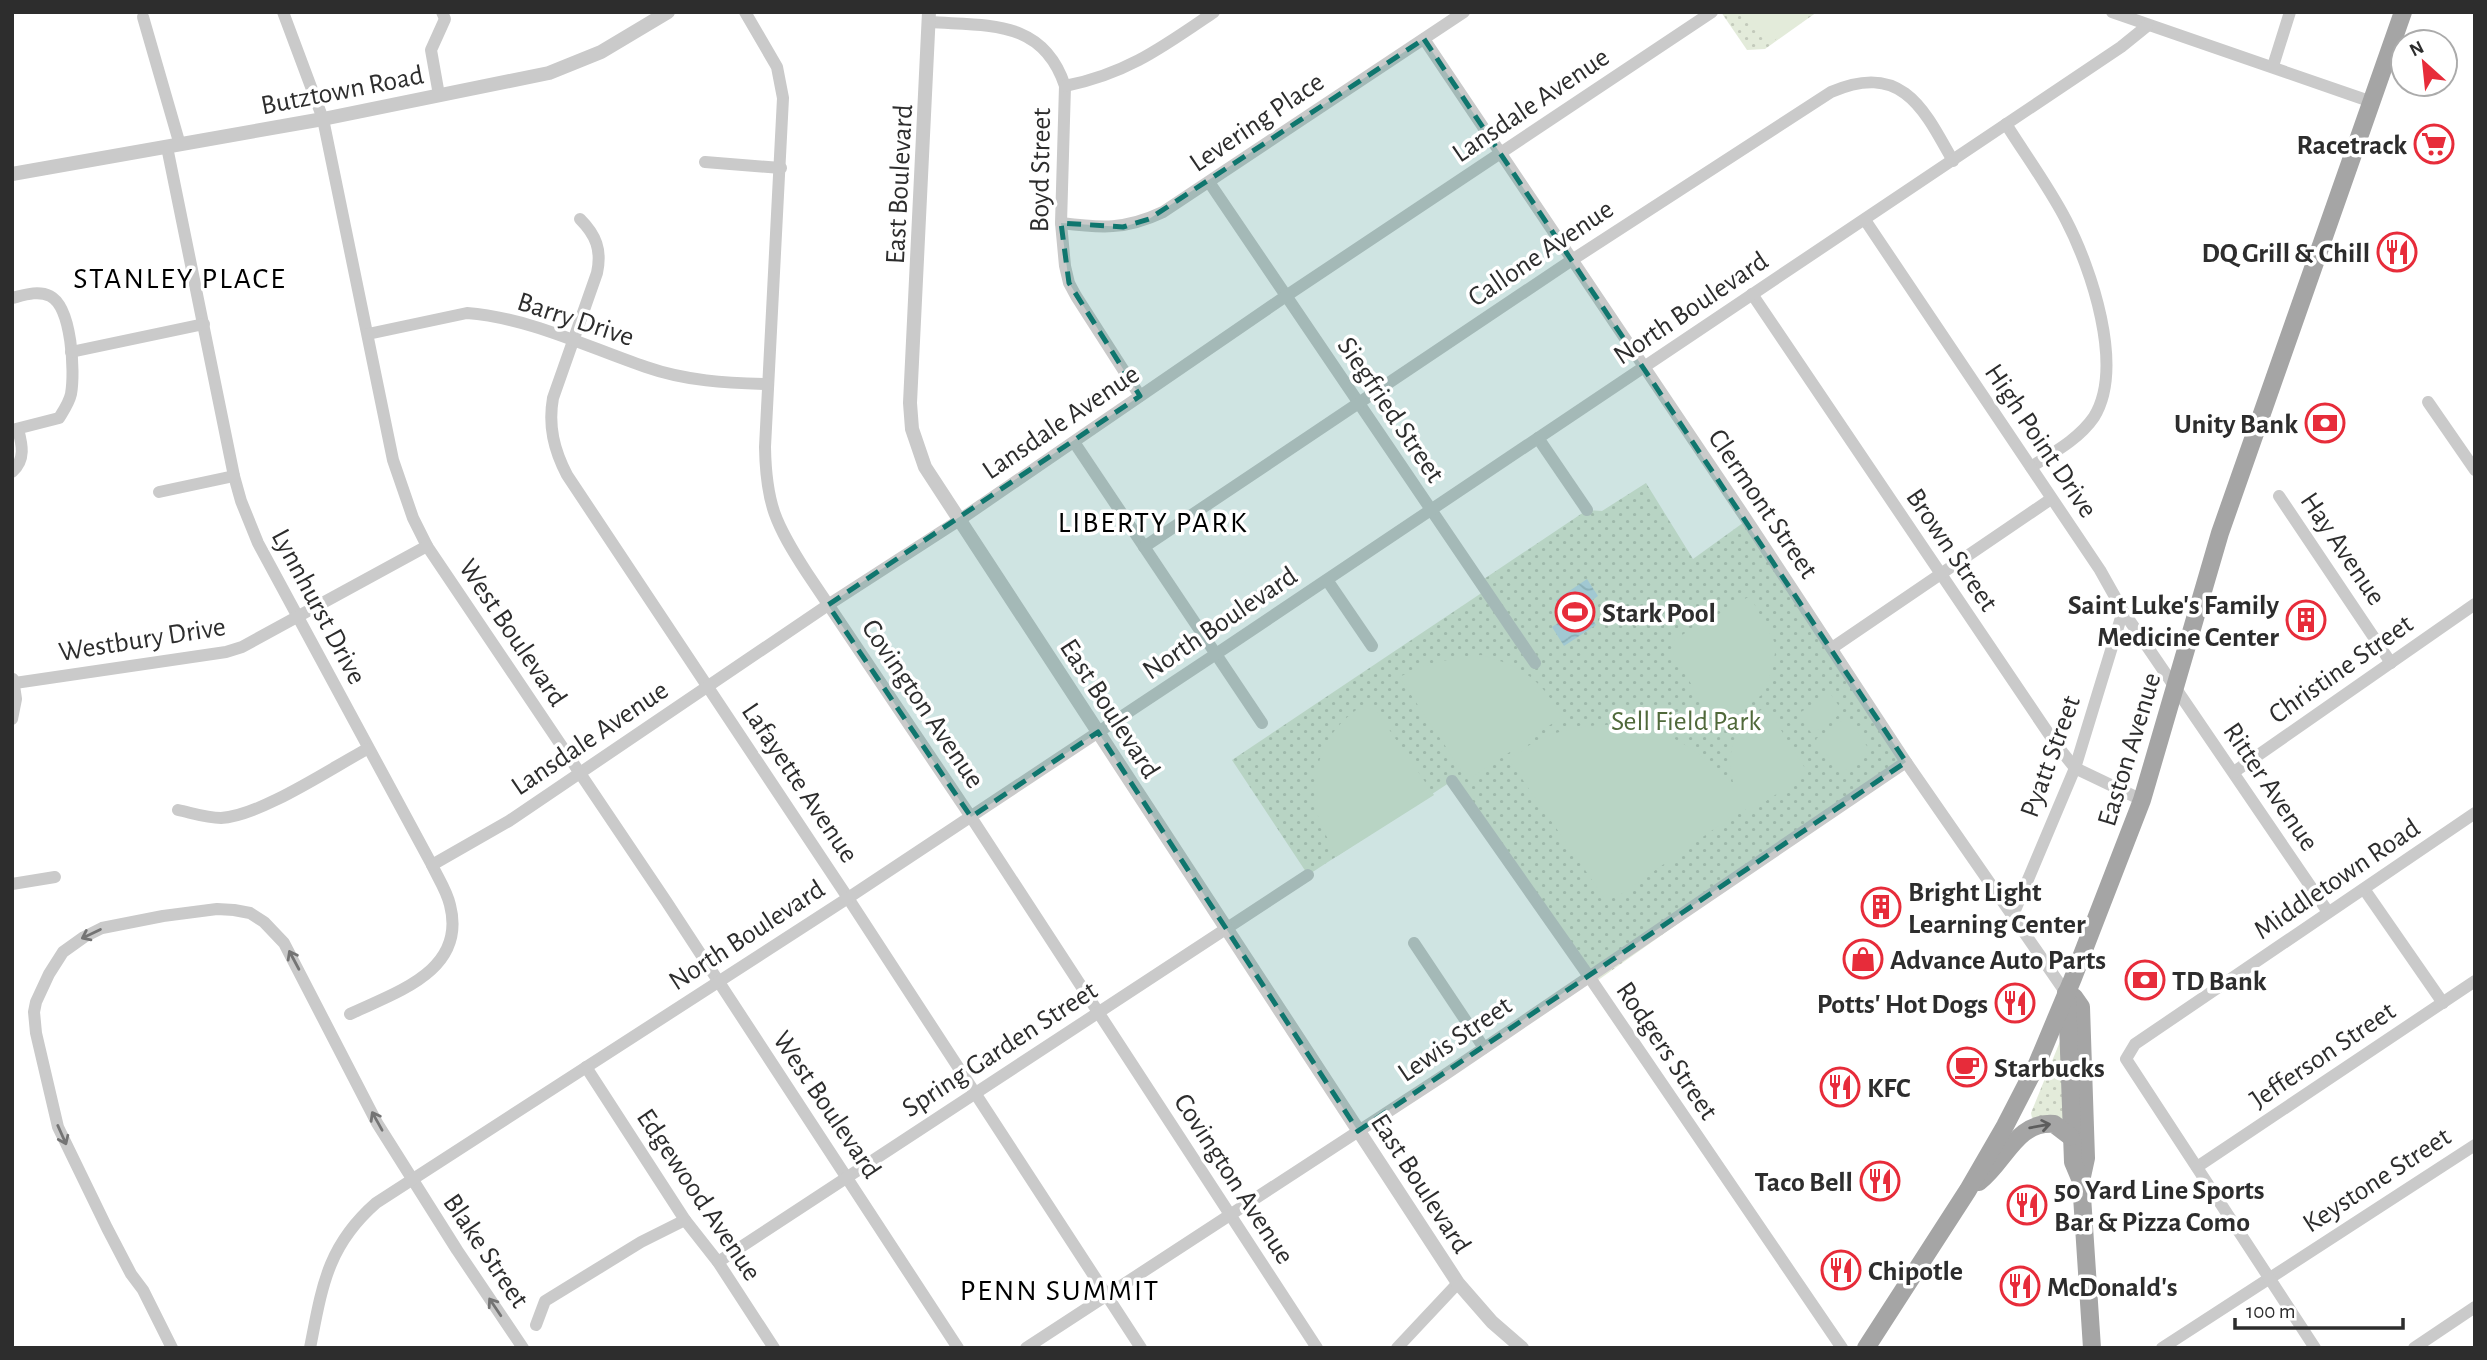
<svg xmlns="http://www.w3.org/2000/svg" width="2487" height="1360" viewBox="0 0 2487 1360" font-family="'Alegreya Sans',sans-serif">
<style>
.grass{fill:url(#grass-dots)}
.garden{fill:#e3ebda}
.water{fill:url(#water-waves)}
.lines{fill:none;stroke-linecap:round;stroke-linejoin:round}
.minor{stroke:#cacaca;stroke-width:12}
.tertiary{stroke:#cacaca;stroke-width:14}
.primary{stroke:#a5a5a5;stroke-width:18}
.oneway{stroke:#747474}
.oneway2{stroke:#5d5d5d}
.marked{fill:#0f766e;fill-opacity:0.2;stroke:#0f766e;stroke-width:5;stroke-dasharray:14 9;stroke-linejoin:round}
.labels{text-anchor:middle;stroke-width:7;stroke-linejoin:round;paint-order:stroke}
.street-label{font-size:28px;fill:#2d2d2d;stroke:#fff}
.poi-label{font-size:28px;font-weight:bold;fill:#2d2d2d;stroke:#fff;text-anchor:start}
.park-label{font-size:28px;fill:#50693a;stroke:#fff}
.neighbourhood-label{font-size:30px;letter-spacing:2px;fill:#000;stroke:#fff}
</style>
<defs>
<pattern id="grass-dots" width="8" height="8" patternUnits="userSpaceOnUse" patternTransform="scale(1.75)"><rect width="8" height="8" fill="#e3ebda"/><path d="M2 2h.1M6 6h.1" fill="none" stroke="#c3cabb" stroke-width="1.8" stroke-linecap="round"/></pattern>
<pattern id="water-waves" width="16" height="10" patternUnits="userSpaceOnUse" patternTransform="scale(1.75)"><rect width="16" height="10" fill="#c6ddeb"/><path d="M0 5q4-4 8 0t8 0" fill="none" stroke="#aabeca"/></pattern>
</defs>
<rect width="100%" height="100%" fill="#fff"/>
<g class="grass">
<path d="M1721 12H1817L1765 49 1747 50Z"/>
<path d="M1646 483 1693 559 1747 520 1906 762 1594 983 1452 781 1308 875 1232 760 1486 590 1481 581 1587 510 1602 511Z"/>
<path d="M2061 1039 2066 1121 2052 1116 2032 1118 2031 1113Z"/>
</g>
<g class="garden">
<path d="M1746 12H1809L1771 43Z"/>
<path d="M1750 596 1776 645 1773 668 1763 694 1717 728 1671 650 1675 639Z"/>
<path d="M1481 655C1523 667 1540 678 1562 717L1468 780 1399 677C1427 664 1451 657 1481 655Z"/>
<path d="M1830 693 1843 712 1812 734 1798 714Z"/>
<path d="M1369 700 1434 795 1336 857C1333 846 1326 837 1322 827 1308 796 1315 755 1336 729 1345 717 1358 709 1369 700Z"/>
<path d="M1766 706 1808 773 1748 813 1744 808 1617 897 1603 896 1509 760C1519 753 1529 744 1540 739 1576 723 1635 718 1671 737 1695 749 1717 767 1734 786 1724 748 1735 729 1766 706Z"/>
<path d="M1847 717 1871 752 1840 774 1816 739Z"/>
</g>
<path class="water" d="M1587 579 1598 596 1584 606 1596 625 1564 646 1552 627 1567 617 1556 600Z"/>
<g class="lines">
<g class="minor">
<path d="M283 12 323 119 393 460 413 518 427 546 666 901 958 1348"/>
<path d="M745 12 777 67 783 98 765 447C766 505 776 525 807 573L971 817 1317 1348"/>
<path d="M2112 12 2372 102"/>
<path d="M143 17 180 145"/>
<path d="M930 22C988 26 1043 19 1065 86L1061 223 1065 266 1069 283 1076 296 1140 396"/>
<path d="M1424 39 1747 520 1906 762 2066 993"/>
<path d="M2273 66 2290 12"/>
<path d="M1065 86C1127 74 1164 46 1214 12"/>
<path d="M439 95 431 50 445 19 442 12"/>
<path d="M2006 124C2026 156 2049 187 2066 220 2091 268 2125 367 2094 417 2079 439 2053 453 2031 467"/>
<path d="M167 147 234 476 241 501 258 543 432 865C438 878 447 891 450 905 467 971 396 992 350 1014"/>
<path d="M705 162 781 168"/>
<path d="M1209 182 1535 663"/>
<path d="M580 219C596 235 602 250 597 273L553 398C548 426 554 450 567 475L848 898 1141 1348"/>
<path d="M1865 220 2100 570 2123 611 2328 912"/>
<path d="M1061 223C1101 228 1125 230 1163 212L1464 12"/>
<path d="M1752 294 2055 743 2075 768 2142 800"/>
<path d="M12 298C24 295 38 290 50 296 72 307 75 372 71 394 69 403 64 410 59 418L12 430"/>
<path d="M368 334 467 313C530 318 587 347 646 367 686 381 726 383 768 384"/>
<path d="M71 352 204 324"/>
<path d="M2428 402 2475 470"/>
<path d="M1538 438 1587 510"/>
<path d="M1074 442 1262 723"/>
<path d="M12 472C26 460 22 444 18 429"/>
<path d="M159 492 234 476"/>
<path d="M2279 496 2391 663"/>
<path d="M1144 547 1572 260 1831 92C1902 61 1924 109 1953 161"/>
<path d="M1327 580 1372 646"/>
<path d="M1832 648 2051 499"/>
<path d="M15 683 226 652 242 647 427 546"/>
<path d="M12 719 16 699 13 679"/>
<path d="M2234 772 2475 604"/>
<path d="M1452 781 1588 975 1842 1348"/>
<path d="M178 810C192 813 207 818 221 818 260 816 330 769 367 749"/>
<path d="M432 865 509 821 828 605 958 521 1286 296 1712 12"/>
<path d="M12 884 55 877"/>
<path d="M2364 889 2443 1003"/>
<path d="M2013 915 2075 768 2123 611"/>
<path d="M1414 943 1484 1048"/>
<path d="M586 1067 685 1220 718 1262 774 1348"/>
<path d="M2197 1167 2475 981"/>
<path d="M718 1262 1308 875"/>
<path d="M536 1325 545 1301 641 1242 685 1220"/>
<path d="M172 1348 143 1290 131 1274 107 1228 58 1127 36 1033 34 1012 36 1002 49 974 63 952 84 937 102 928 163 916 217 909 234 910 250 913 264 922 284 943 377 1123 457 1250 523 1348"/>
<path d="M310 1348C322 1287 327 1246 376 1203L848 898 1216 654 2121 47 2147 26"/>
<path d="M1026 1348 1446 1074 1906 762"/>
<path d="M1397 1348 1458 1283"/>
<path d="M2162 1348 2475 1145"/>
<path d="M2315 1348 2126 1059 2135 1044 2475 813"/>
<path d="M2414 1348 2475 1307"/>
</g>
<g class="tertiary">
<path d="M929 12 910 403 912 429 925 467 1458 1283 1492 1322 1522 1348"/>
<path d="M12 174 323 119 549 73 601 52 668 12"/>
</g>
<g class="primary">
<path d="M2066 993 2074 997 2081 1007 2086 1158 2081 1181 2092 1348"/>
<path d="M2067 996 2073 1162 2081 1181"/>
<path d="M1979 1182C2006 1161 2016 1121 2054 1124L2071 1137"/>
<path d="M1866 1348 1968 1190 2005 1126 2037 1064 2073 978 2142 800 2220 533 2403 12"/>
</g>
</g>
<defs><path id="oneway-shaft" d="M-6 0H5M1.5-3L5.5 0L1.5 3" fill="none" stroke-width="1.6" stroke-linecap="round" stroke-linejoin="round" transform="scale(1.75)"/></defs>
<g class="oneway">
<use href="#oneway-shaft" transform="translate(91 934) rotate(154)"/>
<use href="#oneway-shaft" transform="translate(294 960) rotate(-118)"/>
<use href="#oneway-shaft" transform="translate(377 1121) rotate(-119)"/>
<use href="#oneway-shaft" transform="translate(62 1135) rotate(66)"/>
<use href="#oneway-shaft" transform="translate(495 1307) rotate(-124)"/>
</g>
<use class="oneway2" href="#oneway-shaft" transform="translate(2040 1126) rotate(-10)"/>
<path class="marked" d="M1424 39 1906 762 1358 1131 1098 732 971 817 828 605 1140 396 1069 283 1061 223 1123 227 1149 219Z"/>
<defs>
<symbol id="supermarket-ring" viewBox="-11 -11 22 22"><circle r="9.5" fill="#fff" stroke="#e72c3a" stroke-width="1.5"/><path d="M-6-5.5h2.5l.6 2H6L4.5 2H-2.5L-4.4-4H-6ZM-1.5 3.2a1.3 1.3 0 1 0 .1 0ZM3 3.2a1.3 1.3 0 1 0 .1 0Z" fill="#e72c3a"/></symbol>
<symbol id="restaurant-ring" viewBox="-11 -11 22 22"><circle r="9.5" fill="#fff" stroke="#e72c3a" stroke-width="1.5"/><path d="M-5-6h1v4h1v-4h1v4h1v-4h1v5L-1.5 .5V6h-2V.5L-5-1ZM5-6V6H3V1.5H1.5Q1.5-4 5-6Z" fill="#e72c3a"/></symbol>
<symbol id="bank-ring" viewBox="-11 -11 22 22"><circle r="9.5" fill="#fff" stroke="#e72c3a" stroke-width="1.5"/><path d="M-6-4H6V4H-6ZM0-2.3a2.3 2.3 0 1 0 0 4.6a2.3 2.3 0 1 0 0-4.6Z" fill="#e72c3a"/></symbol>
<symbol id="stadium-ring" viewBox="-11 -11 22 22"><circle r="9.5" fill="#fff" stroke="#e72c3a" stroke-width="1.5"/><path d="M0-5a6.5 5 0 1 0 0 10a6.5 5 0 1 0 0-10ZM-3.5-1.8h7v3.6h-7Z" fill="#e72c3a"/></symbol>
<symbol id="building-ring" viewBox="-11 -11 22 22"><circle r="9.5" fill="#fff" stroke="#e72c3a" stroke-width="1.5"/><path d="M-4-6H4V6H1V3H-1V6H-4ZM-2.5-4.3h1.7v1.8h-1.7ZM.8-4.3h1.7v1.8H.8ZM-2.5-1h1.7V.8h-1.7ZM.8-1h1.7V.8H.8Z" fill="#e72c3a"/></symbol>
<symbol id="shop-ring" viewBox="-11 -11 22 22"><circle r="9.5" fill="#fff" stroke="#e72c3a" stroke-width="1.5"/><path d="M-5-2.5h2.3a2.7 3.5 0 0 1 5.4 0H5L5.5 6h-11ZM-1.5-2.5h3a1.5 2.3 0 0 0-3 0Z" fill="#e72c3a"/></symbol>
<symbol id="cafe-ring" viewBox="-11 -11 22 22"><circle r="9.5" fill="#fff" stroke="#e72c3a" stroke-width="1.5"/><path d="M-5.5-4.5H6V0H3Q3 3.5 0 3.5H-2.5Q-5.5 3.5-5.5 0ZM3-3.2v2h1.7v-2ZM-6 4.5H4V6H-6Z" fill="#e72c3a"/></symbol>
</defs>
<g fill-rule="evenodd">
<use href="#supermarket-ring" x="2412" y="122" width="44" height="44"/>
<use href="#restaurant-ring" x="2375" y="230" width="44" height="44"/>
<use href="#bank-ring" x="2303" y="401" width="44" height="44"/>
<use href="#stadium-ring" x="1553" y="590" width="44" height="44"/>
<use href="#building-ring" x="2284" y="598" width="44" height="44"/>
<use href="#building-ring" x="1859" y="885" width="44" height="44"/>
<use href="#shop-ring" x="1841" y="937" width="44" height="44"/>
<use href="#bank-ring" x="2123" y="958" width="44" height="44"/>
<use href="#restaurant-ring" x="1993" y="981" width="44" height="44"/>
<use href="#cafe-ring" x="1945" y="1045" width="44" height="44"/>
<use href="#restaurant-ring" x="1818" y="1065" width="44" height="44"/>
<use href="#restaurant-ring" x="1858" y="1159" width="44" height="44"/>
<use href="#restaurant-ring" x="2005" y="1183" width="44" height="44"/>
<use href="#restaurant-ring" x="1819" y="1248" width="44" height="44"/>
<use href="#restaurant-ring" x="1998" y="1264" width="44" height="44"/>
</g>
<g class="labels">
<g class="street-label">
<text transform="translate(342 89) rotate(-11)" y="10">Butztown Road</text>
<text transform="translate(1530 104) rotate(-34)" y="10">Lansdale Avenue</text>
<text transform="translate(1256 121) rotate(-34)" y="10">Levering Place</text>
<text transform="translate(1039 170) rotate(-89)" y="10">Boyd Street</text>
<text transform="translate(898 184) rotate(-87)" y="10">East Boulevard</text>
<text transform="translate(1540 252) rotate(-34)" y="10">Callone Avenue</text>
<text transform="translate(1690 307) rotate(-34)" y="10">North Boulevard</text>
<text transform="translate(576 318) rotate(18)" y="10">Barry Drive</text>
<text transform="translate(1392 409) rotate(56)" y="10">Siegfried Street</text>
<text transform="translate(1060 421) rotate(-34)" y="10">Lansdale Avenue</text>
<text transform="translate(2042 440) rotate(56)" y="10">High Point Drive</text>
<text transform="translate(1764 503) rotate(56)" y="10">Clermont Street</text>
<text transform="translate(2344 548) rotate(56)" y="10">Hay Avenue</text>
<text transform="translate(1953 549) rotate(56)" y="10">Brown Street</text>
<text transform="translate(320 606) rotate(62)" y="10">Lynnhurst Drive</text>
<text transform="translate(1219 622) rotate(-34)" y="10">North Boulevard</text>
<text transform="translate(514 632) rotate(56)" y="10">West Boulevard</text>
<text transform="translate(142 638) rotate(-9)" y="10">Westbury Drive</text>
<text transform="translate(2340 668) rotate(-35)" y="10">Christine Street</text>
<text transform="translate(924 703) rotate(56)" y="10">Covington Avenue</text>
<text transform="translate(1111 708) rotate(57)" y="10">East Boulevard</text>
<text transform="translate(589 737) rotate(-34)" y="10">Lansdale Avenue</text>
<text transform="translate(2128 749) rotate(-73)" y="10">Easton Avenue</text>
<text transform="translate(2049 756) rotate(-70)" y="10">Pyatt Street</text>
<text transform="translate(801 782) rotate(56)" y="10">Lafayette Avenue</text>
<text transform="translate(2272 786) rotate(56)" y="10">Ritter Avenue</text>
<text transform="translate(2336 878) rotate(-34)" y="10">Middletown Road</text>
<text transform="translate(746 934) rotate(-33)" y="10">North Boulevard</text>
<text transform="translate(1454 1038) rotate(-34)" y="10">Lewis Street</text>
<text transform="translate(999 1048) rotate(-33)" y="10">Spring Garden Street</text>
<text transform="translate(1668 1050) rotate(56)" y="10">Rodgers Street</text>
<text transform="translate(2322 1054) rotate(-34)" y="10">Jefferson Street</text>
<text transform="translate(828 1104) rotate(56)" y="10">West Boulevard</text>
<text transform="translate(1235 1178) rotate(57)" y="10">Covington Avenue</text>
<text transform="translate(2376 1179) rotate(-33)" y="10">Keystone Street</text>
<text transform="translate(1422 1183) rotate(57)" y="10">East Boulevard</text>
<text transform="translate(700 1194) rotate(56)" y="10">Edgewood Avenue</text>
<text transform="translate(487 1250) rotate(56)" y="10">Blake Street</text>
</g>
<g class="poi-label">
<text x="2407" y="154" text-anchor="end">Racetrack</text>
<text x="2370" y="262" text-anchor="end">DQ Grill &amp; Chill</text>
<text x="2298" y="433" text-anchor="end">Unity Bank</text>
<text x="2279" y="614" text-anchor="end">Saint Luke's Family<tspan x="2279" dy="32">Medicine Center</tspan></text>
<text x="1602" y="622">Stark Pool</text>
<text x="1908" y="901">Bright Light<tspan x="1908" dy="32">Learning Center</tspan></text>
<text x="1890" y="969">Advance Auto Parts</text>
<text x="2172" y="990">TD Bank</text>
<text x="1988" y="1013" text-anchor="end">Potts' Hot Dogs</text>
<text x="1994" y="1077">Starbucks</text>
<text x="1867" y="1097">KFC</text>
<text x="1853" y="1191" text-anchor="end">Taco Bell</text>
<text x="2054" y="1199">50 Yard Line Sports<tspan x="2054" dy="32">Bar &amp; Pizza Como</tspan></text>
<text x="1868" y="1280">Chipotle</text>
<text x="2047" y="1296">McDonald's</text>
</g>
<g class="park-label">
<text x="1686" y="730">Sell Field Park</text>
</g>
<g class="neighbourhood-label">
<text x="180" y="288">STANLEY PLACE</text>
<text x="1153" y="532">LIBERTY PARK</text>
<text x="1060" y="1300">PENN SUMMIT</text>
</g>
</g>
<rect width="2487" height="1360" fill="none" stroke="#2d2d2d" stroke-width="28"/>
<g transform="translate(2424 63) rotate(333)"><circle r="33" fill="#ffffff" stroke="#ababab" stroke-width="2"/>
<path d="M0-5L12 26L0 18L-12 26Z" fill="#e72c3a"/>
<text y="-10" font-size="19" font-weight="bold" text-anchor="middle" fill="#2d2d2d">N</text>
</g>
<path d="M2235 1318v10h168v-10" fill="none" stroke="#2d2d2d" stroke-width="3.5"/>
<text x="2246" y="1318" font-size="21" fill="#2d2d2d" stroke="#ffffff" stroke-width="5" paint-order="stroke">100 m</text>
</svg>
